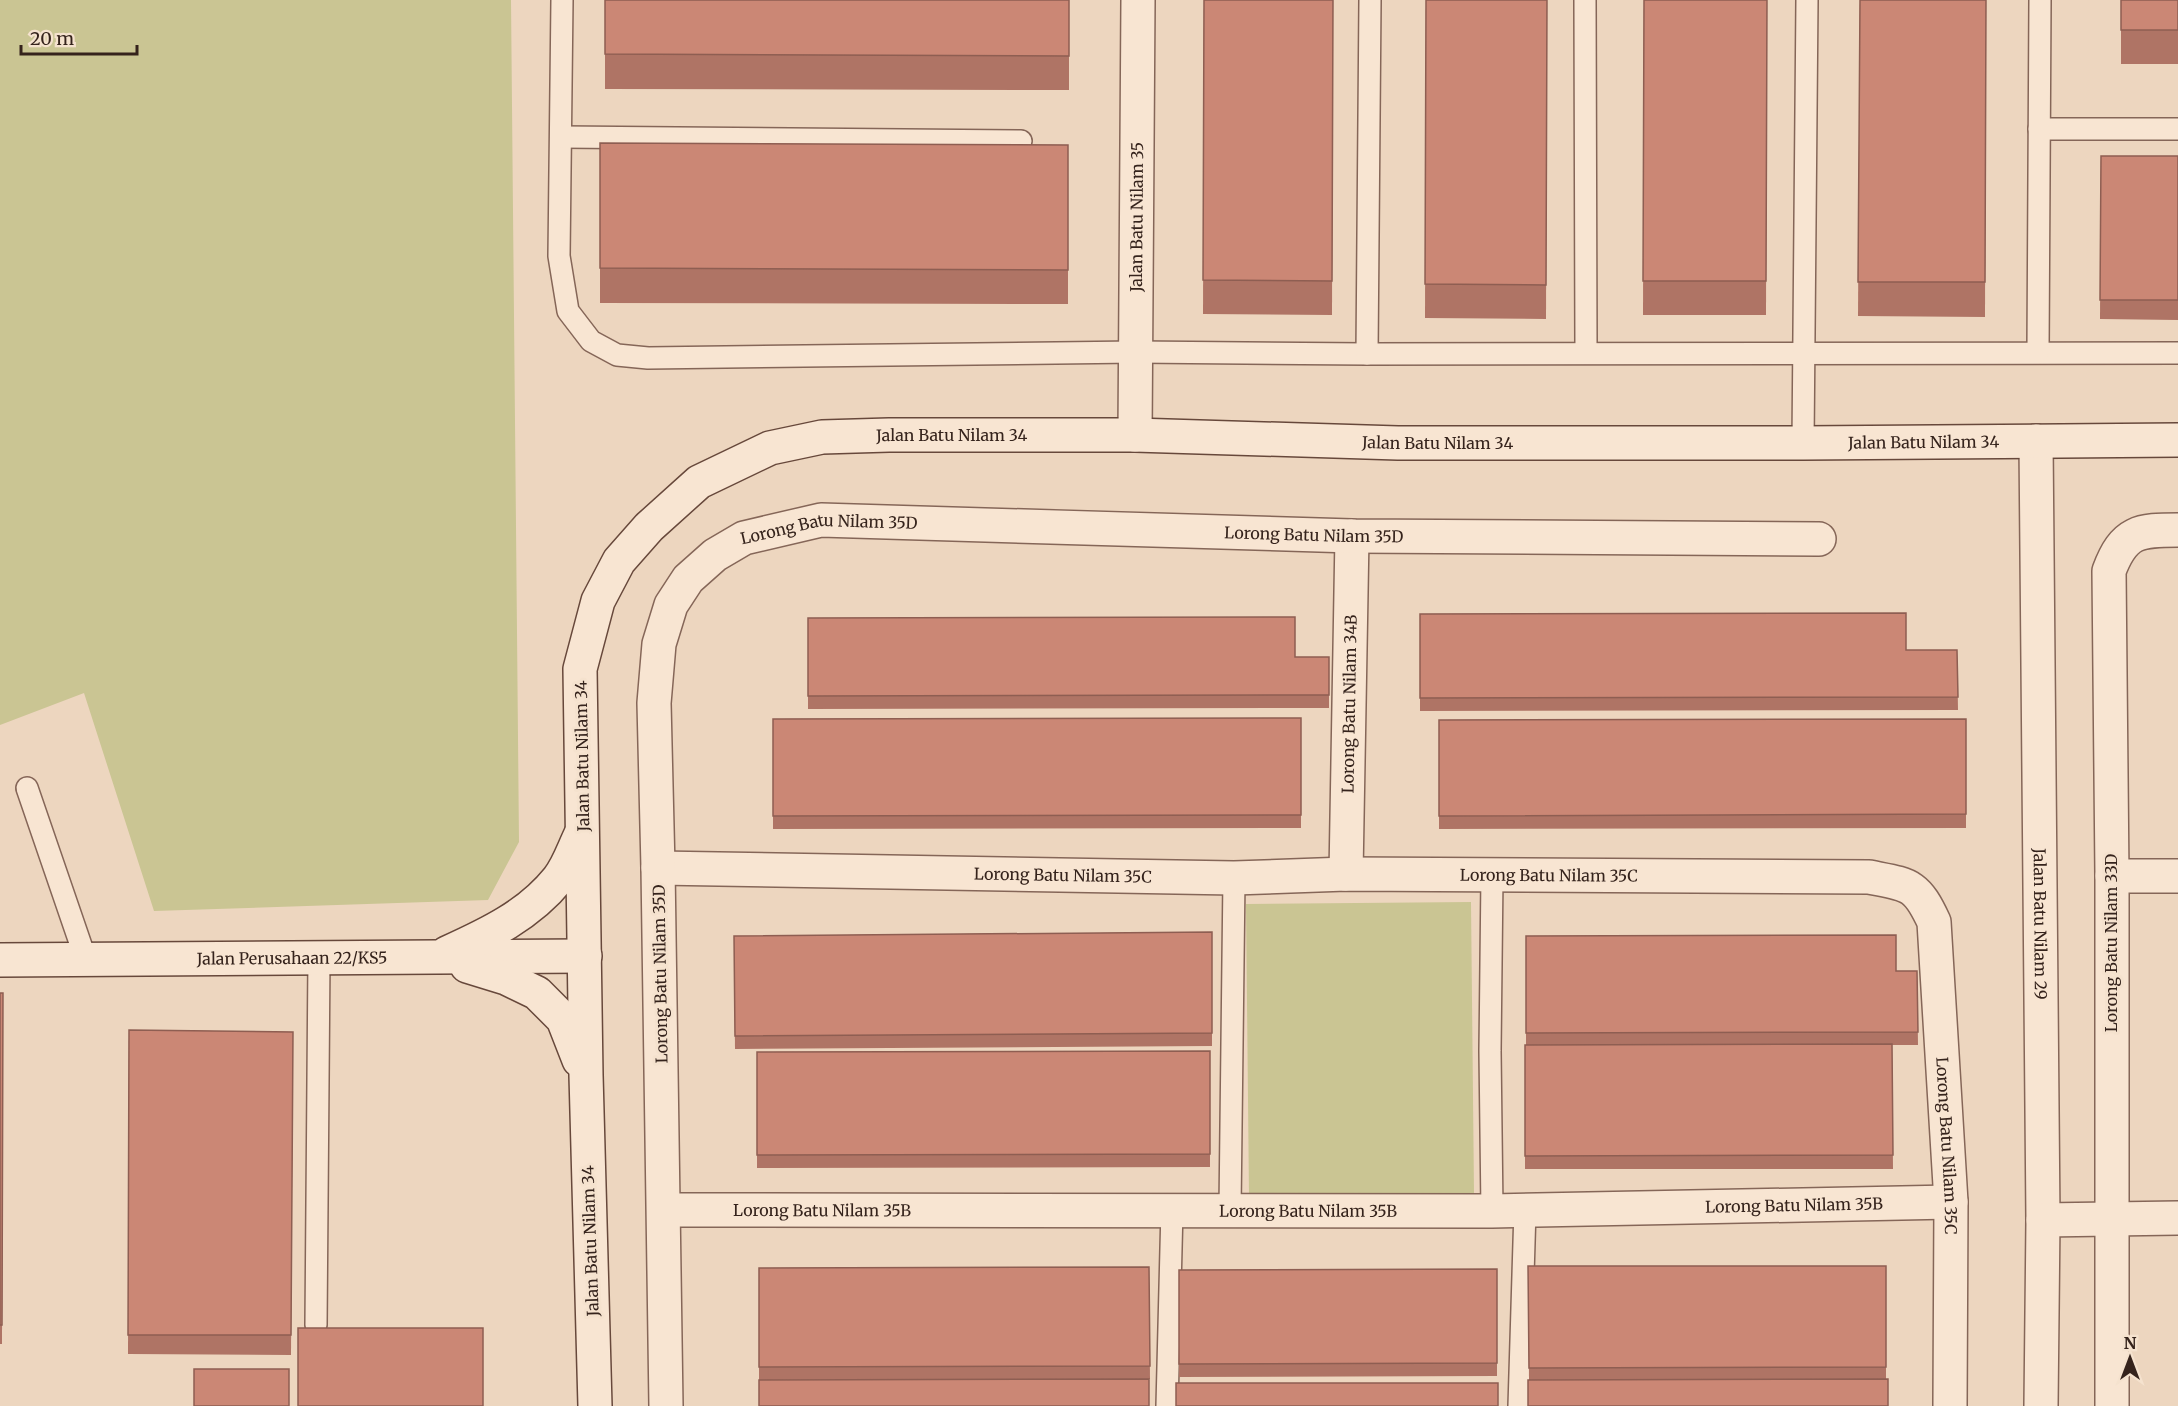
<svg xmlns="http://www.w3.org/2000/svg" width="2178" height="1406" viewBox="0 0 2178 1406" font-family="Merriweather,serif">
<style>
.green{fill:#cac593}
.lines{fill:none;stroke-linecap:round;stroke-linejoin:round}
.lane-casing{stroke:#856658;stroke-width:24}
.street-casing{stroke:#856658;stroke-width:36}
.secondary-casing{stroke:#67483b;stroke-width:36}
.lane{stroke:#f8e5d2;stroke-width:21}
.street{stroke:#f8e5d2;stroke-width:33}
.secondary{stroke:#f8e5d2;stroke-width:33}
.wall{fill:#af7465}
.building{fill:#cb8775;stroke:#8e5e52;stroke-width:1.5}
.labels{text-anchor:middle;stroke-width:6;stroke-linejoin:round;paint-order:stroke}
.street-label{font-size:16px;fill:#35231c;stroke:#f5e2ce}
</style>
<rect width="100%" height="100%" fill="#edd6bf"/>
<g class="green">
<path d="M0 0H511L519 842 488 900 154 911 84 693 0 725Z"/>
<path d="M1471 902 1474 1193 1249 1196 1246 904Z"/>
</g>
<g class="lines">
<defs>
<g id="lane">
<path d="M562 0 559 256 568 311 591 341 617 355 648 358 1136 352 1367 354 2178 353"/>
<path d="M1585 0 1586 353"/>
<path d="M2039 129H2178"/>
<path d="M561 137 1021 141"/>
<path d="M2038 352 2040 0"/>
<path d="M1367 354 1370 0"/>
<path d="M1803 443 1807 0"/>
<path d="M27 788 86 960"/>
<path d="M1492 876 1490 1051 1492 1211"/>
<path d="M1230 1209 1234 878"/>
<path d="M316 1325 319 958"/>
<path d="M1167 1406 1172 1209"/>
<path d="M1519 1406 1525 1210"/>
</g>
<g id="street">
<path id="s1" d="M1135 435 1138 0"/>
<path id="s2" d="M2036 441 2043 1220 2041 1406"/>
<path id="s3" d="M658 868 1234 878 1346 874 1869 877C1909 885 1916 883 1934 922L1951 1202 1950 1406"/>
<path id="s4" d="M1346 874 1352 536"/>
<path d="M2112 876H2178"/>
<path id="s5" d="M664 1210 1492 1211 1951 1202"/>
<path d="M2043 1220 2178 1218"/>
<path id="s6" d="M666 1406 658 868 654 703 659 644 671 605 688 579 715 555 744 538 821 520 1352 536 1819 539"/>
<path d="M2112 1406V876L2109 571C2124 531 2139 530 2178 530"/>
</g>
<g id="secondary">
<path d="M447 953C489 934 529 915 558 879 568 867 574 848 581 834"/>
<path id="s7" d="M0 960 585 956"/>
<path d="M467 966 506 978 537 993 563 1019 579 1060"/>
<path id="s8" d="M595 1406 586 1075 580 669 598 601 619 561 649 527 699 482 770 448 822 437 889 435H1135L1398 443H1803L2178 440"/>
</g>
</defs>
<use href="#lane" class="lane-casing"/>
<use href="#street" class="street-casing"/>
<use href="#secondary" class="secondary-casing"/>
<use href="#lane" class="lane"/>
<use href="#street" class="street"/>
<use href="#secondary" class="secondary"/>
</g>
<g class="wall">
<path d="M605 0H1069V90L605 89Z"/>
<path d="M1204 0H1333L1332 315 1203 314Z"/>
<path d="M1426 0H1547L1546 319 1425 318Z"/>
<path d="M1644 0H1767L1766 315H1643Z"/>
<path d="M1860 0H1986L1985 317 1858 316Z"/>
<rect x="2121" y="0" width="57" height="64"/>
<path d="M600 143 1068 145V304L600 303Z"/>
<path d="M2101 156H2178V320L2100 319Z"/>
<path d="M1420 614 1906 650H1957L1958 710 1420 711Z"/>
<path d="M808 618 1295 657H1329V708L808 709Z"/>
<path d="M1301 718V828L773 829V719Z"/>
<path d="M1966 719V828L1439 829V720Z"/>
<path d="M1212 932V1046L735 1049 734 936Z"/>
<path d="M1526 936 1896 971H1917L1918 1045H1892L1893 1169H1525V1045H1526Z"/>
<path d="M0 993H3L2 1344H0Z"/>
<path d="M129 1030 293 1032 291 1355 128 1354Z"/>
<path d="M1210 1051V1167L757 1168V1052Z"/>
<path d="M1528 1266H1886V1379L1529 1380Z"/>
<path d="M1149 1267 1150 1379 759 1380V1268Z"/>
<path d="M1497 1269V1376L1179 1377V1270Z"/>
</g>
<g class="building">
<path d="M605 0H1069V56L605 54Z"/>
<path d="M1204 0H1333L1332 281 1203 280Z"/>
<path d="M1426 0H1547L1546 285 1425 284Z"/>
<path d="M1644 0H1767L1766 281H1643Z"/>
<path d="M1860 0H1986L1985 282H1858Z"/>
<rect x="2121" y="0" width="57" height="30"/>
<path d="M600 143 1068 145V270L600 268Z"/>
<path d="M2101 156H2178V300H2100Z"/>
<path d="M1906 613V650H1957L1958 697 1420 698V614Z"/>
<path d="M1295 617V657H1329V695L808 696V618Z"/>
<path d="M1301 718V815L773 816V719Z"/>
<path d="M1966 719V814L1439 816V720Z"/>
<path d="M1212 932V1033L735 1036 734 936Z"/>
<path d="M1896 935V971H1917L1918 1032 1526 1033V936Z"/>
<path d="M0 993H3L2 1325H0Z"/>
<path d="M129 1030 293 1032 291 1335H128Z"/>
<path d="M1892 1044 1893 1155 1525 1156V1045Z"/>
<path d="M1210 1051V1154L757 1155V1052Z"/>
<path d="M1528 1266H1886V1367L1529 1368Z"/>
<path d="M1149 1267 1150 1366 759 1367V1268Z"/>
<path d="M1497 1269V1363L1179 1364V1270Z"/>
<rect x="298" y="1328" width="185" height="78"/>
<rect x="194" y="1369" width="95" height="37"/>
<path d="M1149 1379V1406H759V1380Z"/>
<path d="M1888 1379V1406H1528V1380Z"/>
<rect x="1176" y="1383" width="322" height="23"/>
</g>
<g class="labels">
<g class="street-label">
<text dy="6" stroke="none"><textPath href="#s1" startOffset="218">Jalan Batu Nilam 35</textPath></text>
<text dy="6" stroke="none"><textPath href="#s8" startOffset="1227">Jalan Batu Nilam 34</textPath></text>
<text dy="6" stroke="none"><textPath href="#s8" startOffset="1713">Jalan Batu Nilam 34</textPath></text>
<text dy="6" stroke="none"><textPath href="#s8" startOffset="2199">Jalan Batu Nilam 34</textPath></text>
<text dy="6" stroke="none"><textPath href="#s6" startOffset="990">Lorong Batu Nilam 35D</textPath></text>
<text dy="6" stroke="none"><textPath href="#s6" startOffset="1476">Lorong Batu Nilam 35D</textPath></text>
<text dy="6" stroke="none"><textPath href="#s4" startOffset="170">Lorong Batu Nilam 34B</textPath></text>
<text transform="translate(582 756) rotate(-91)" y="6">Jalan Batu Nilam 34</text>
<text dy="6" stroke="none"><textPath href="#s3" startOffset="405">Lorong Batu Nilam 35C</textPath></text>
<text dy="6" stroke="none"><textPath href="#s3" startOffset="891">Lorong Batu Nilam 35C</textPath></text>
<text dy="6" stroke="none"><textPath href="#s2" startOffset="483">Jalan Batu Nilam 29</textPath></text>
<text transform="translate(2111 943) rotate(-90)" y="6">Lorong Batu Nilam 33D</text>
<text dy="6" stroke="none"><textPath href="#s7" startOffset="292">Jalan Perusahaan 22/KS5</textPath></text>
<text transform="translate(660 974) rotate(-91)" y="6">Lorong Batu Nilam 35D</text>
<text dy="6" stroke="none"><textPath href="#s3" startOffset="1520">Lorong Batu Nilam 35C</textPath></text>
<text dy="6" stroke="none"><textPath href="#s5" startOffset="1130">Lorong Batu Nilam 35B</textPath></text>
<text dy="6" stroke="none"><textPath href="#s5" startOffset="158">Lorong Batu Nilam 35B</textPath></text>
<text dy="6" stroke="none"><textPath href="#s5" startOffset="644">Lorong Batu Nilam 35B</textPath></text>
<text transform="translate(590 1241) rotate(-92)" y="6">Jalan Batu Nilam 34</text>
</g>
</g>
<g transform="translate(2130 1358)" stroke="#f5e2ce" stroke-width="4.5" paint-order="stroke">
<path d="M0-4.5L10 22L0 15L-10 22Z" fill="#35231c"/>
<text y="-9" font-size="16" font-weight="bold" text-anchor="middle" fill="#35231c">N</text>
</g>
<path d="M21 45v9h116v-9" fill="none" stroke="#35231c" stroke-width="3"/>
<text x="30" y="45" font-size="18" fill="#35231c" stroke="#f5e2ce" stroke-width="4.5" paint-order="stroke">20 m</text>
</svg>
